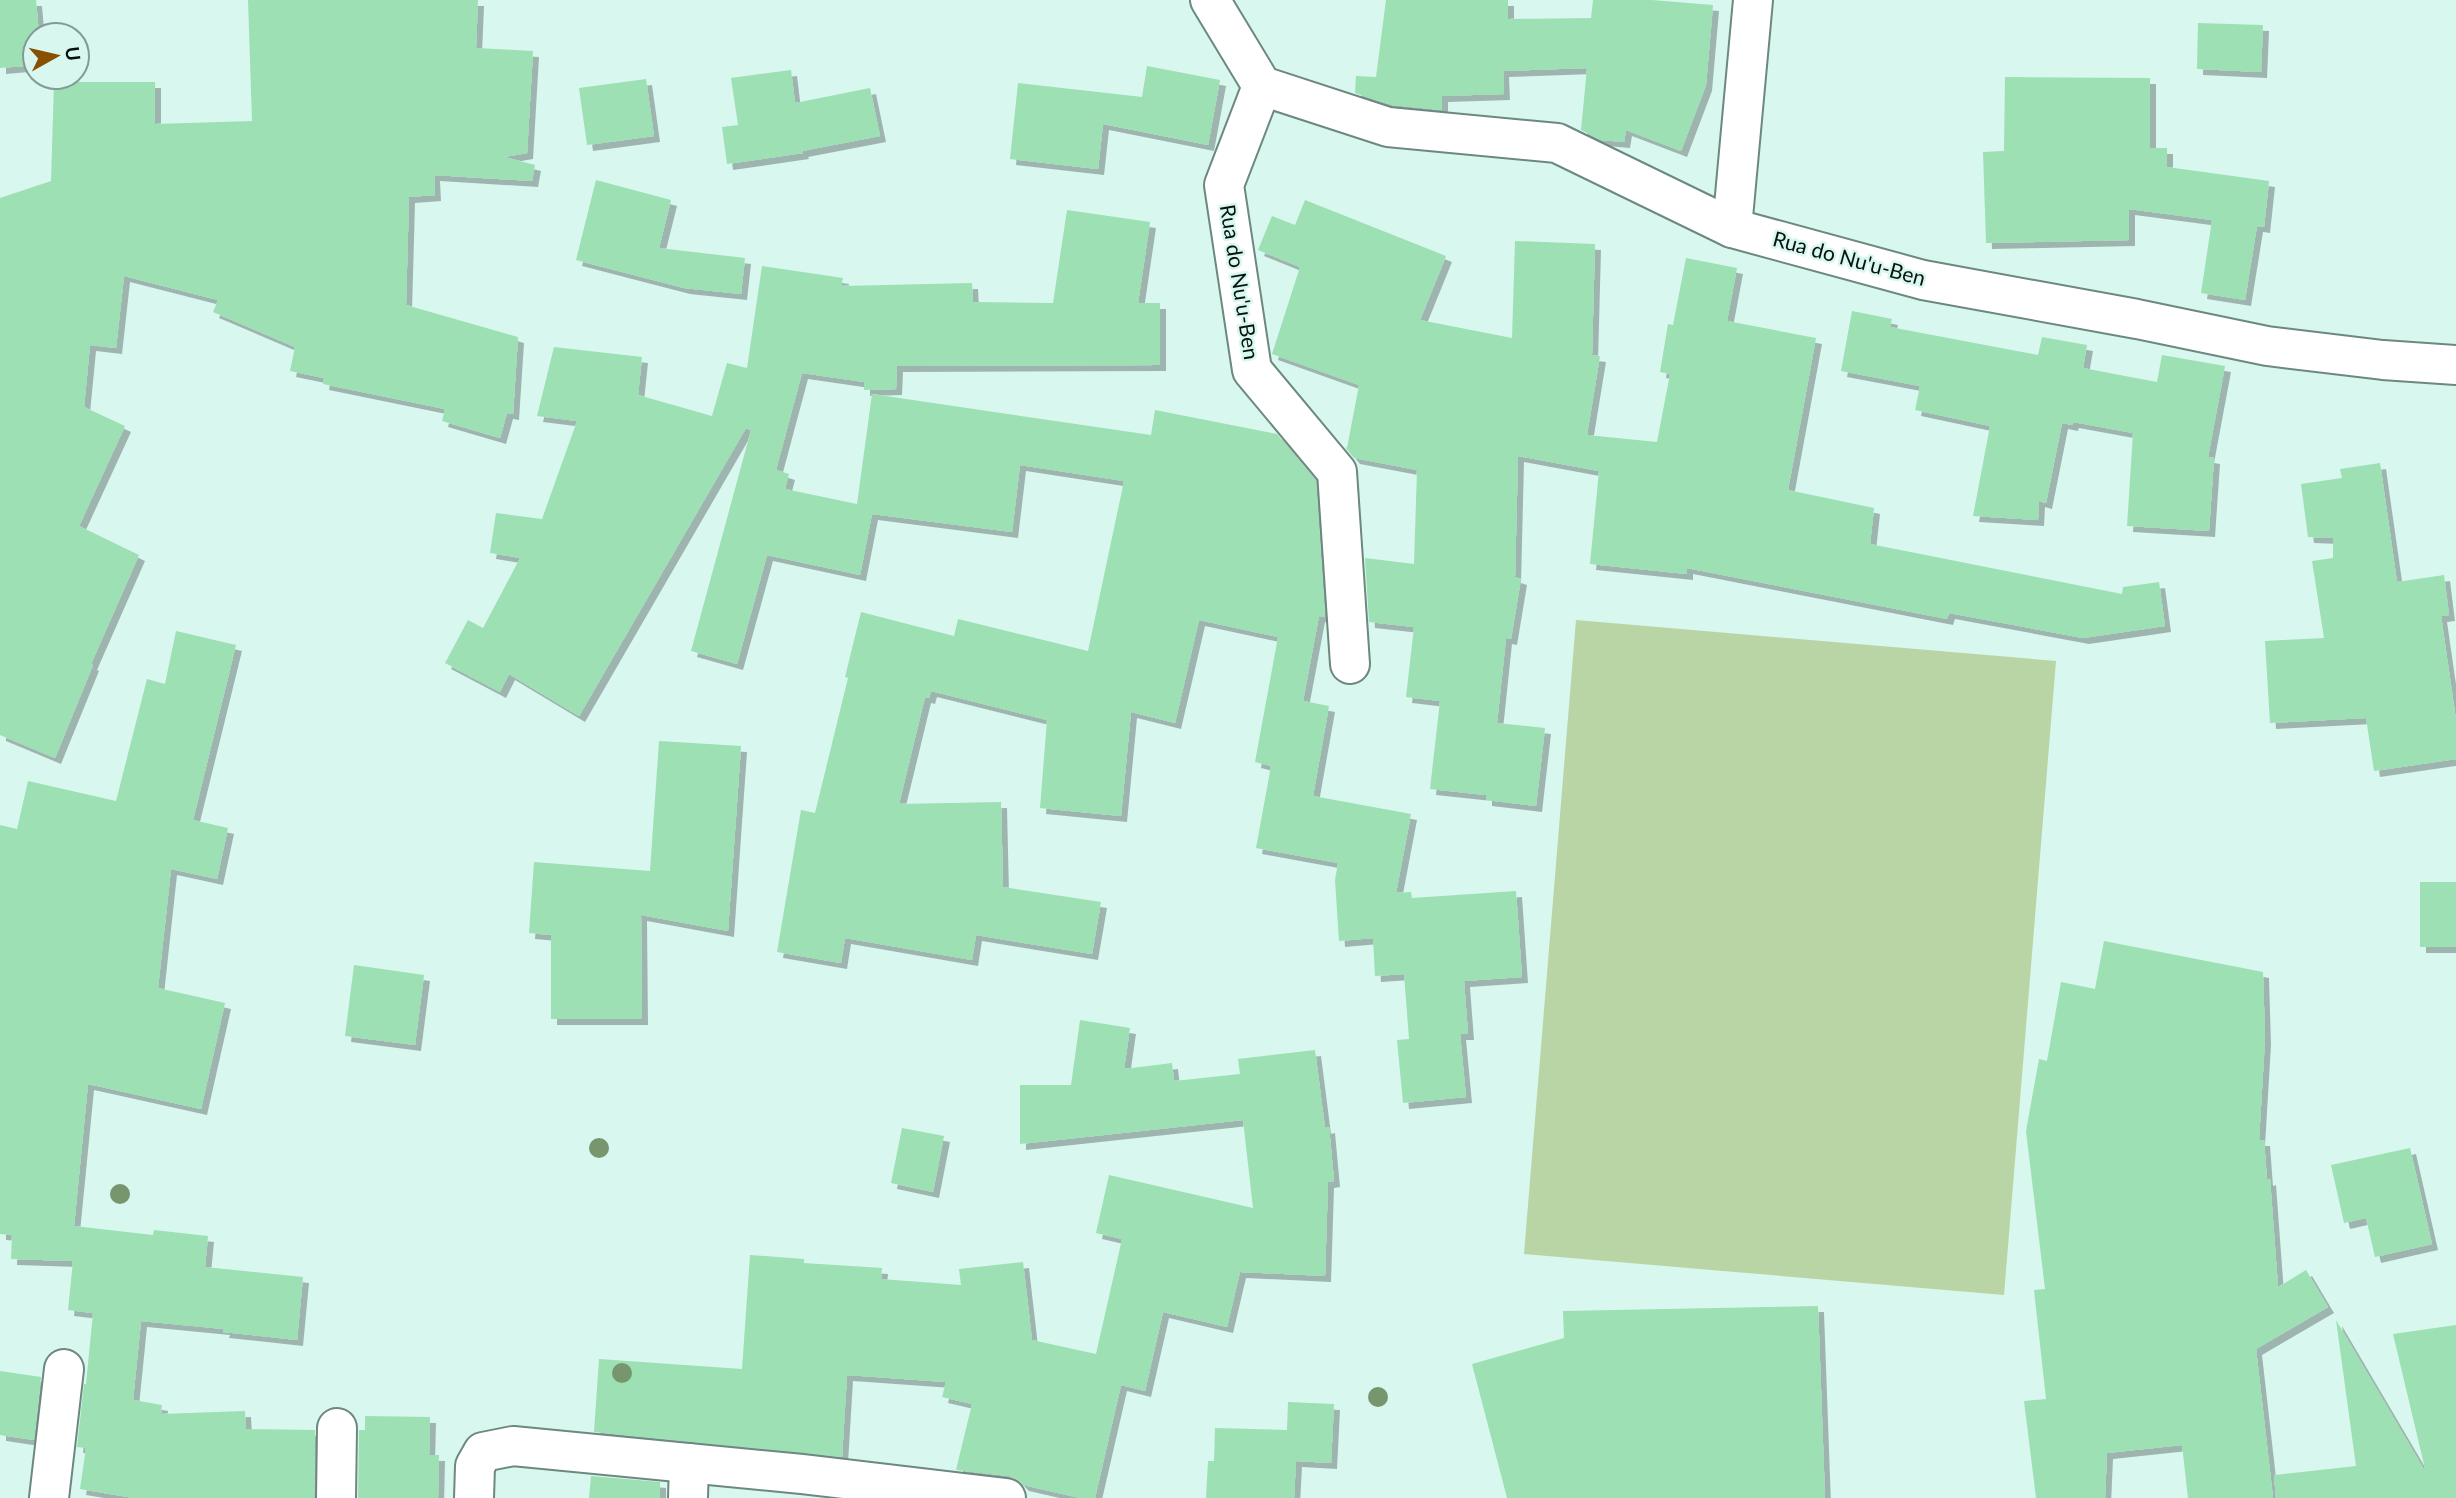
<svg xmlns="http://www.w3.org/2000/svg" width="2456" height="1498" viewBox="0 0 2456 1498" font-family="Lato,sans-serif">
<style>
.green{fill:#b9d5a5}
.building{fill:#9de0b4;filter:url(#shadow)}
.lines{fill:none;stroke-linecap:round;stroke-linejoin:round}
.minor-casing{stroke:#6c8881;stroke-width:42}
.minor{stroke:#fff;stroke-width:38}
.tree{fill:#77966d}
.labels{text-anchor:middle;stroke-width:5;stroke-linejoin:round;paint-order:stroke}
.street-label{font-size:21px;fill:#07120f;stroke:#d8f7ef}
</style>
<defs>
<filter id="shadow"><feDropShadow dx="6" dy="6" stdDeviation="0" flood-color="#0004"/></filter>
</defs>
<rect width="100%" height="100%" fill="#d8f7ef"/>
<path class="green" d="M1576 620 2056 661 2004 1295 1524 1254Z"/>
<g class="building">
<path d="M0 0H36L39 35H35V65L0 68Z"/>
<path d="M248 0H478L476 48 533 51 527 153 504 157 535 165 532 181 434 175 435 195 409 197 406 305 518 337 513 414 507 413 500 438 442 421 445 409 323 384 324 378 290 371 295 347 213 312 218 300 124 276 116 348 90 345 84 407 125 426 79 526 139 555 91 664 93 665 55 758 0 735V198L51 181 54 82H155V124L252 121Z"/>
<path d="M1386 0H1508V19L1591 18 1593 0H1652L1713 5 1706 85 1681 151 1626 130 1624 142 1601 140 1581 130 1587 68 1503 71 1504 94 1442 96V110L1392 105 1355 93 1356 76 1376 77Z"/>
<path d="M2198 23 2263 25 2261 72 2197 69Z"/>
<path d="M1147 66 1220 80 1208 145 1103 124 1098 169 1010 159 1018 83 1142 97Z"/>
<path d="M791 70 795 103 870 88 880 136 802 151 803 153 727 164 722 127 738 125 731 78Z"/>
<path d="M2005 77 2150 78V148H2167V167L2269 181 2264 227 2257 226 2245 300 2201 293 2212 220 2129 209V240L1986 243 1983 152 2004 151Z"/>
<path d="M646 79 654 136 587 145 579 88Z"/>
<path d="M596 180 671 200 659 248 745 258 741 294 684 288 576 260Z"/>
<path d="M1305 200 1446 256 1420 320 1512 338 1515 241 1595 244 1592 355 1600 356 1587 435 1657 442 1670 374 1660 372 1668 324 1673 325 1686 258 1737 268 1727 321 1816 338 1788 490 1874 508 1870 544 2122 594 2123 587 2159 582 2165 626 2083 638 1949 613 1947 619 1687 568V574L1590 564 1599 471 1518 456 1515 577 1521 579 1511 639 1506 638 1497 723 1545 728 1536 806 1486 800V795L1430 789 1440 701 1406 697 1414 627 1369 622 1365 558 1414 564 1417 470 1354 458 1345 447 1347 448 1359 385 1272 354 1300 267 1258 250 1272 216 1295 225Z"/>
<path d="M1067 210 1150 222 1138 303H1160V365L897 366 896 389 864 390V382L802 373 776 470 789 474 785 489 857 504 872 394 1151 435 1155 410 1277 434 1316 481 1325 617 1319 616 1303 701 1329 706 1313 796 1411 814 1396 893 1411 892 1412 898 1516 891 1522 977 1464 981 1468 1034H1460L1466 1097 1403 1103 1397 1040 1409 1039 1404 974 1375 976 1373 938 1339 941 1335 880 1338 863 1256 848 1271 766 1255 762 1278 637 1199 620 1175 723 1131 712 1121 816 1040 808 1047 720 931 691 929 698 925 697 899 804 1001 802 1003 887 1101 902 1092 954 976 935 972 960 845 938 841 963 777 952 801 810 815 813 848 678 845 677 861 612 954 636 958 619 1088 651 1124 481 1020 465 1012 532 872 514 860 575 767 555 737 664 691 651 751 430 746 428 579 716 509 674 500 692 445 663 468 620 483 628 520 558 490 553 496 513 542 519 577 421 537 416 554 347 642 357 638 395 712 416 727 363 747 368 762 266 843 278 841 286 972 283 973 302 1053 303Z"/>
<path d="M1852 311 1892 319 1890 327 2038 355 2042 337 2087 345 2083 368 2157 382 2162 355 2225 366 2208 457 2214 458 2209 531 2127 526 2133 433 2073 422 2072 425 2062 423 2046 503 2039 501 2038 520 1973 516 1990 426 1915 410 1920 386 1841 371Z"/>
<path d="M2380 463 2397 582 2444 575 2449 615 2441 616 2456 720V759L2374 771 2366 718 2270 723 2265 641 2324 638 2312 561 2333 558V538L2308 537 2301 484 2342 478 2340 469Z"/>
<path d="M176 631 236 645 193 820 228 828 217 879 171 869 158 988 225 1003 201 1109 88 1084 74 1226 153 1235 154 1230 208 1236 205 1267 303 1277 297 1340 223 1332 224 1329 141 1321 133 1400 162 1405 161 1414 245 1411 246 1429 315 1430 314 1498H134L80 1489 86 1448 77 1447 84 1384H86L93 1313 68 1310 73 1261 11 1259 12 1235 0 1234V825L17 829 28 781 116 801 147 679 165 684Z"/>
<path d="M659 741 741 746 728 931 641 915 642 1019H551V935L529 933 534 862 650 871Z"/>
<rect x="2420" y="882" width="36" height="65"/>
<path d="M2104 941 2263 972 2265 1039 2259 1140H2264L2267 1180 2270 1179 2278 1287 2306 1270 2328 1307 2256 1349 2273 1498H2188L2182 1445 2107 1453 2105 1498H2036L2024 1401 2046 1399 2034 1290 2045 1289 2026 1131 2039 1059 2047 1061 2061 982 2095 989Z"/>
<path d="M354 965 424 975 415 1045 345 1036Z"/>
<path d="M1080 1020 1130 1028 1124 1069 1172 1063 1174 1081 1240 1074 1238 1059 1315 1050 1325 1128 1329 1127 1334 1181 1328 1182 1325 1276 1240 1272 1227 1327 1163 1312 1145 1391 1121 1385 1095 1498H1080L1023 1485 1018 1480 1009 1476 956 1470 972 1404 942 1397 946 1382 847 1375 842 1457 594 1432 599 1359 742 1369 750 1255 804 1259V1263L882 1268 881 1279 961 1285 959 1269 1023 1262 1032 1340 1096 1354 1122 1239 1096 1233 1109 1175 1253 1208 1243 1120 1020 1144V1085H1071Z"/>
<path d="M902 1128 944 1136 933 1192 891 1183Z"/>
<path d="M2410 1148 2432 1244 2375 1257 2366 1218 2344 1223 2331 1165Z"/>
<path d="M1818 1306 1825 1498H1507L1472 1364 1564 1338 1563 1311Z"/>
<path d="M2336 1320 2426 1473 2393 1334 2456 1325V1498H2276L2274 1475 2356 1466Z"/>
<path d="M0 1371 41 1377 34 1440 0 1435Z"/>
<path d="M1288 1402 1334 1404 1331 1463 1296 1461 1294 1498H1206L1208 1461H1214L1215 1428 1287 1430Z"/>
<path d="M365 1416 430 1417 429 1455H439L438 1498H358L359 1430H365Z"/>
<path d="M591 1476 660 1482V1498H589Z"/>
</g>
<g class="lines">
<defs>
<g id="minor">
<path d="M1210 0 1262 86 1388 127 1557 143 1732 228 1923 280 2137 319 2267 346 2383 360 2456 365"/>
<path d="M1262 86 1224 185 1252 370 1337 472 1350 664"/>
<path d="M1732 228 1753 0"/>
<path d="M49 1498 64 1369"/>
<path d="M336 1498 337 1428"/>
<path d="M474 1498 475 1466 483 1452 513 1446 802 1474 1006 1498"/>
<path d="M688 1498 689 1463"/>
</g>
</defs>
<use href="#minor" class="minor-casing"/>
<use href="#minor" class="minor"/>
</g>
<g class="tree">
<circle cx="599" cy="1148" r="10"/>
<circle cx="120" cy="1194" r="10"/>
<circle cx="622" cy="1373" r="10"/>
<circle cx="1378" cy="1397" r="10"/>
</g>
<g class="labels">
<g class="street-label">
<text transform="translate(1849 259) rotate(15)" y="7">Rua do Nu'u-Ben</text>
<text transform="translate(1239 282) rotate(81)" y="7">Rua do Nu'u-Ben</text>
</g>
</g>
<g transform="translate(56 56) rotate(82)"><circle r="33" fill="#d8f7ef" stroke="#849b95" stroke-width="2"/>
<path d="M0-5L12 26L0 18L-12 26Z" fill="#885101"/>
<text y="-10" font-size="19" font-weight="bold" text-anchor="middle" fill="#07120f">U</text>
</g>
</svg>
